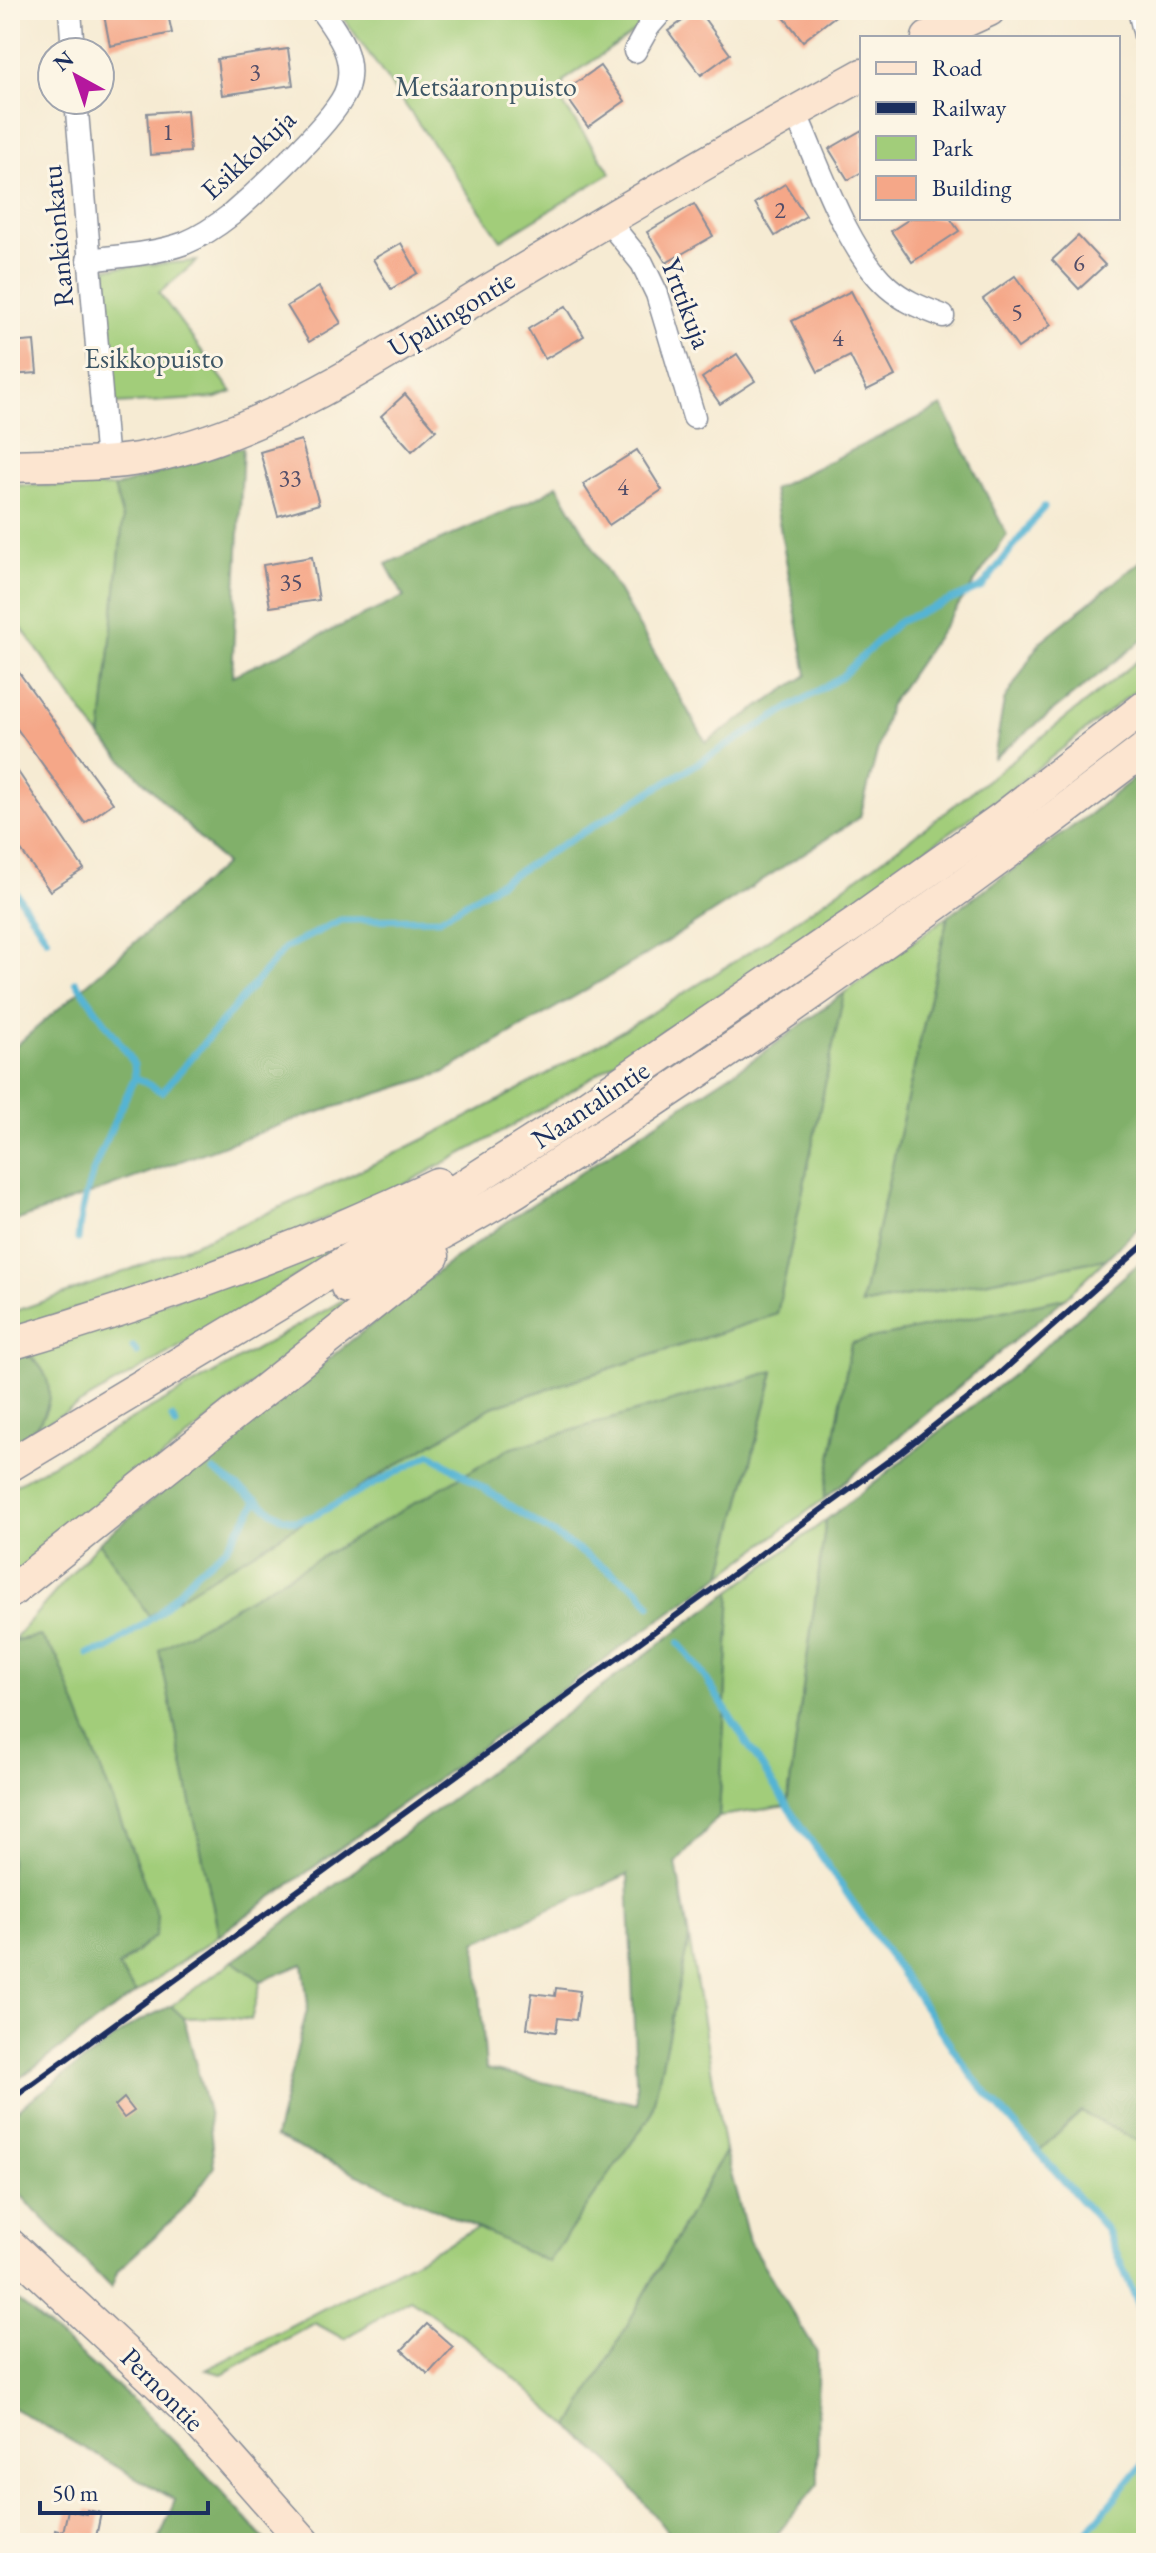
<svg xmlns="http://www.w3.org/2000/svg" width="1156" height="2553" viewBox="0 0 1156 2553" font-family="'EB Garamond',serif">
<style>
.green{fill:#a2cd7a;stroke:#5e7e6c;stroke-width:2}
.forest{fill:#81b06a;stroke:#4e7064;stroke-width:2;fill-rule:evenodd}
.lines{fill:none;stroke-linecap:round;stroke-linejoin:round}
.stream{stroke:#55b4d4;stroke-width:7}
.building{fill:#f5a788}
.street-casing{stroke:#888d98;stroke-width:25}
.secondary-casing{stroke:#888d98;stroke-width:35}
.street{stroke:#fff;stroke-width:22}
.secondary{stroke:#fce5d0;stroke-width:32}
.rail{stroke:#1b2f5e;stroke-width:6}
.labels{text-anchor:middle;stroke-width:6;stroke-linejoin:round;paint-order:stroke}
.number-label{font-size:24px;fill:#524d68}
.park-label{font-size:28px;fill:#3d5665;stroke:#fcf5e5}
.street-label{font-size:28px;fill:#1b2f5e;stroke:#fcf5e5}
</style>
<rect width="100%" height="100%" fill="#fcf5e5"/>
<filter id="ink" filterUnits="userSpaceOnUse"><feTurbulence type="fractalNoise" baseFrequency=".0125" numOctaves="2"/><feDisplacementMap in="SourceGraphic" scale="16" xChannelSelector="R" yChannelSelector="G"/><feConvolveMatrix kernelMatrix="1 2 1 2 8 2 1 2 1" color-interpolation-filters="sRGB"/></filter>
<filter id="wash" filterUnits="userSpaceOnUse"><feTurbulence type="fractalNoise" baseFrequency=".006" numOctaves="4" result="noise"/><feDisplacementMap in="SourceGraphic" scale="32" xChannelSelector="R" yChannelSelector="G"/><feGaussianBlur stdDeviation="1.8" result="paint"/><feColorMatrix in="noise" values="0 0 0 0 0 0 0 0 0 0 0 0 0 0 0 0 0 1.4 0 .05"/><feComposite in="paint" operator="in"/></filter>
<g filter="url(#wash)">
<rect width="100%" height="100%" fill="#f6ebd3"/>
<g class="green">
<path d="M338 10H627L640 28 565 80 559 98 611 173 501 240Z"/>
<path d="M197 261 159 293 232 392 217 398 116 404 106 268Z"/>
<path d="M10 485 114 487 123 520 101 738 10 612Z"/>
<path d="M1146 654V682L1014 787 736 984 563 1096 484 1142 407 1183 265 1245 10 1331V1313C261 1228 502 1110 726 967 873 873 1010 763 1146 654Z"/>
<path d="M948 916 861 1305 1106 1259 1065 1298 851 1343 824 1499 722 1575 774 1372 159 1650 219 1935 136 1993 118 1968 156 1935 40 1636 13 1640 99 1542 150 1615 492 1407 777 1314 844 993Z"/>
<path d="M361 1236 226 1320 29 1433 45 1412 20 1351Z"/>
<path d="M363 1289 367 1292 10 1581V1488Z"/>
<path d="M826 1520 787 1806 719 1816 731 1591Z"/>
<path d="M689 1938 725 2151 570 2427 478 2347 410 2299 344 2339 315 2323 222 2374 206 2370 479 2227 548 2262 651 2115Z"/>
<path d="M233 1961 261 1981 251 2020 224 2017 184 2018 171 2006Z"/>
<path d="M1081 2111 1146 2145V2322L1106 2229 1038 2152Z"/>
<path d="M1146 2460V2543H1074L1087 2532Z"/>
</g>
<g class="forest">
<path d="M942 406 1007 535 889 706 860 817 646 955 443 1073 291 1121 10 1223V1051L225 864 101 738 123 520 114 487 243 447 232 676 404 597 386 564 541 496 557 485 706 742 807 675 773 489Z"/>
<path d="M1146 557V637L994 758 1004 701 1040 642Z"/>
<path d="M1146 768V1220L1106 1259 861 1305 948 916 1090 814Z"/>
<path d="M844 993 777 1314 492 1407 149 1616 99 1542 442 1268 522 1211 763 1053Z"/>
<path d="M1146 1257V2145L1081 2112 1038 2152 971 2075 787 1806 826 1520 1016 1372Z"/>
<path d="M1065 1298 824 1499 851 1343Z"/>
<path d="M20 1351C57 1367 58 1412 27 1434 22 1438 16 1440 10 1443V1354Z"/>
<path d="M774 1371 722 1575 219 1935 159 1650 509 1449Z"/>
<path d="M731 1591 719 1816 676 1863 689 1938 651 2115 548 2262C459 2217 366 2179 275 2137L308 2006 303 1964 261 1981 233 1961ZM628 1874 637 2104 486 2069 476 1942Z"/>
<path d="M40 1636 58 1658 157 1915 156 1935 118 1967 136 1993 10 2085V1643Z"/>
<path d="M171 2006 184 2018 209 2116 214 2167 182 2211 118 2270 111 2288 10 2184V2115L135 2023Z"/>
<path d="M725 2151 749 2241 817 2353 818 2484 770 2543H676L619 2471 570 2427Z"/>
<path d="M10 2294 137 2404 202 2470 268 2543H158L175 2500 10 2406Z"/>
</g>
<g class="lines">
<g class="stream">
<path d="M10 884 47 939"/>
<path d="M76 982 128 1054 134 1065 135 1077"/>
<path d="M78 1239C82 1181 112 1129 135 1077L162 1092 285 948 341 920 439 919 841 677 898 622 982 587 1044 507"/>
<path d="M133 1347 137 1353"/>
<path d="M172 1418 176 1425"/>
<path d="M214 1471 281 1517 296 1521 313 1516 431 1454 639 1590 650 1605"/>
<path d="M679 1643 701 1671 787 1806 971 2075 1106 2229 1146 2322"/>
<path d="M88 1654 108 1649 159 1613 197 1572 226 1548 258 1500"/>
<path d="M1074 2543 1087 2532 1146 2460"/>
</g>
</g>
<g id="blocks">
<g class="building">
<path d="M103 10H167L172 33 110 46Z"/>
<path d="M698 10 730 54 701 75 668 31Z"/>
<path d="M778 10H843L803 41Z"/>
<path d="M288 49 293 85 222 95 217 59Z"/>
<path d="M600 66 625 101 588 127 563 92Z"/>
<path d="M10 86H12L18 168H10Z"/>
<path d="M187 110 190 152 150 155 147 113Z"/>
<path d="M862 130V172L848 180 829 149Z"/>
<path d="M785 184 806 216 775 236 755 203Z"/>
<path d="M694 204 713 236 666 263 647 232Z"/>
<path d="M911 218H950L959 231 912 262 891 231Z"/>
<path d="M1078 236 1105 265 1079 289 1052 260Z"/>
<path d="M401 243 418 273 391 289 373 259Z"/>
<path d="M1015 276 1051 325 1018 348 983 299Z"/>
<path d="M319 287 341 323 309 342 287 306Z"/>
<path d="M851 291 895 376 867 390 850 356 818 372 792 321Z"/>
<path d="M566 306 584 336 545 359 528 329Z"/>
<path d="M34 341 37 373 10 375V343Z"/>
<path d="M737 354 755 381 720 404 702 378Z"/>
<path d="M405 394 436 430 412 451 381 416Z"/>
<path d="M301 440 319 504 278 516 260 452Z"/>
<path d="M637 450 662 490 609 525 583 484Z"/>
<path d="M312 557 319 600 270 607 263 565Z"/>
<path d="M10 660 113 803 85 823 10 719Z"/>
<path d="M10 760 84 869 50 891 10 835Z"/>
<path d="M556 1988 580 1991 576 2020 558 2018 556 2032 527 2028 532 1993 555 1996Z"/>
<path d="M124 2098 134 2111 124 2118 115 2106Z"/>
<path d="M427 2324 453 2347 428 2374 402 2350Z"/>
<path d="M68 2510 86 2514 87 2510 101 2513 96 2537 82 2534 80 2543H61L62 2539 54 2538 55 2530 63 2532Z"/>
</g>
</g>
</g>
<g filter="url(#ink)">
<use href="#blocks" fill-opacity="0" stroke="#888d98" stroke-width="2"/>
<g class="lines">
<defs>
<g id="street">
<path d="M70 10 73 52"/>
<path d="M1139 10 1146 40"/>
<path d="M635 51 649 26 663 10"/>
<path d="M76 100 107 463"/>
<path d="M795 112C818 163 847 251 888 287 905 302 923 308 943 316"/>
<path d="M607 220 642 263 657 294 694 417"/>
<path d="M88 260C120 256 155 254 185 243 202 236 218 225 232 214 257 192 340 116 347 88 356 57 338 34 321 10"/>
</g>
<g id="secondary">
<path d="M928 38 989 10"/>
<path d="M10 466C56 464 104 466 149 457 272 432 389 351 495 287 616 214 738 143 862 75"/>
<path d="M347 1287C403 1254 461 1225 516 1191 733 1053 943 904 1146 748"/>
<path d="M10 1344C156 1301 300 1250 437 1184"/>
<path d="M10 1465 290 1297 559 1125 858 921 1001 819 1146 706"/>
<path d="M10 1592 433 1256"/>
<path d="M10 2245 190 2413 305 2543"/>
</g>
</defs>
<use href="#street" class="street-casing"/>
<use href="#secondary" class="secondary-casing"/>
<use href="#street" class="street"/>
<use href="#secondary" class="secondary"/>
<path class="rail" d="M10 2100 901 1452 998 1375 1146 1243"/>
</g>
</g>
<g class="labels">
<g class="number-label">
<text x="255" y="80">3</text>
<text x="168" y="140">1</text>
<text x="780" y="218">2</text>
<text x="1079" y="271">6</text>
<text x="1017" y="320">5</text>
<text x="838" y="346">4</text>
<text x="290" y="486">33</text>
<text x="623" y="495">4</text>
<text x="291" y="590">35</text>
</g>
<g class="park-label">
<text x="486" y="96">Metsäaronpuisto</text>
<text x="154" y="368">Esikkopuisto</text>
</g>
<g class="street-label">
<text transform="translate(248 154) rotate(-43)" y="10">Esikkokuja</text>
<text transform="translate(57 236) rotate(-95)" y="10">Rankionkatu</text>
<text transform="translate(687 303) rotate(69)" y="10">Yrttikuja</text>
<text transform="translate(451 313) rotate(-31)" y="10">Upalingontie</text>
<text transform="translate(590 1104) rotate(-34)" y="10">Naantalintie</text>
<text transform="translate(163 2389) rotate(45)" y="10">Pernontie</text>
</g>
</g>
<rect width="1156" height="2553" fill="none" stroke="#fcf5e5" stroke-width="40"/>
<rect x="860" y="36" width="260" height="184" fill="#fcf5e5" stroke="#a2a6af" stroke-width="2"/>
<rect x="876" y="62" width="40" height="12" fill="#fce5d0" stroke="#a2a6af" stroke-width="2"/>
<text x="932" y="76" font-size="24" fill="#1b2f5e">Road</text>
<rect x="876" y="102" width="40" height="12" fill="#1b2f5e" stroke="#a2a6af" stroke-width="2"/>
<text x="932" y="116" font-size="24" fill="#1b2f5e">Railway</text>
<rect x="876" y="136" width="40" height="24" fill="#a2cd7a" stroke="#a2a6af" stroke-width="2"/>
<text x="932" y="156" font-size="24" fill="#1b2f5e">Park</text>
<rect x="876" y="176" width="40" height="24" fill="#f5a788" stroke="#a2a6af" stroke-width="2"/>
<text x="932" y="196" font-size="24" fill="#1b2f5e">Building</text>
<g transform="translate(76 76) rotate(320)"><circle r="38" fill="#fcf5e5" stroke="#a2a6af" stroke-width="2"/>
<path d="M0-6L14 30L0 20L-14 30Z" fill="#b5179e"/>
<text y="-12" font-size="22" font-weight="bold" text-anchor="middle" fill="#1b2f5e">N</text>
</g>
<path d="M40 2501v12h168v-12" fill="none" stroke="#1b2f5e" stroke-width="4"/>
<text x="52" y="2501" font-size="24" fill="#1b2f5e" stroke="#fcf5e5" stroke-width="6" paint-order="stroke">50 m</text>
</svg>
